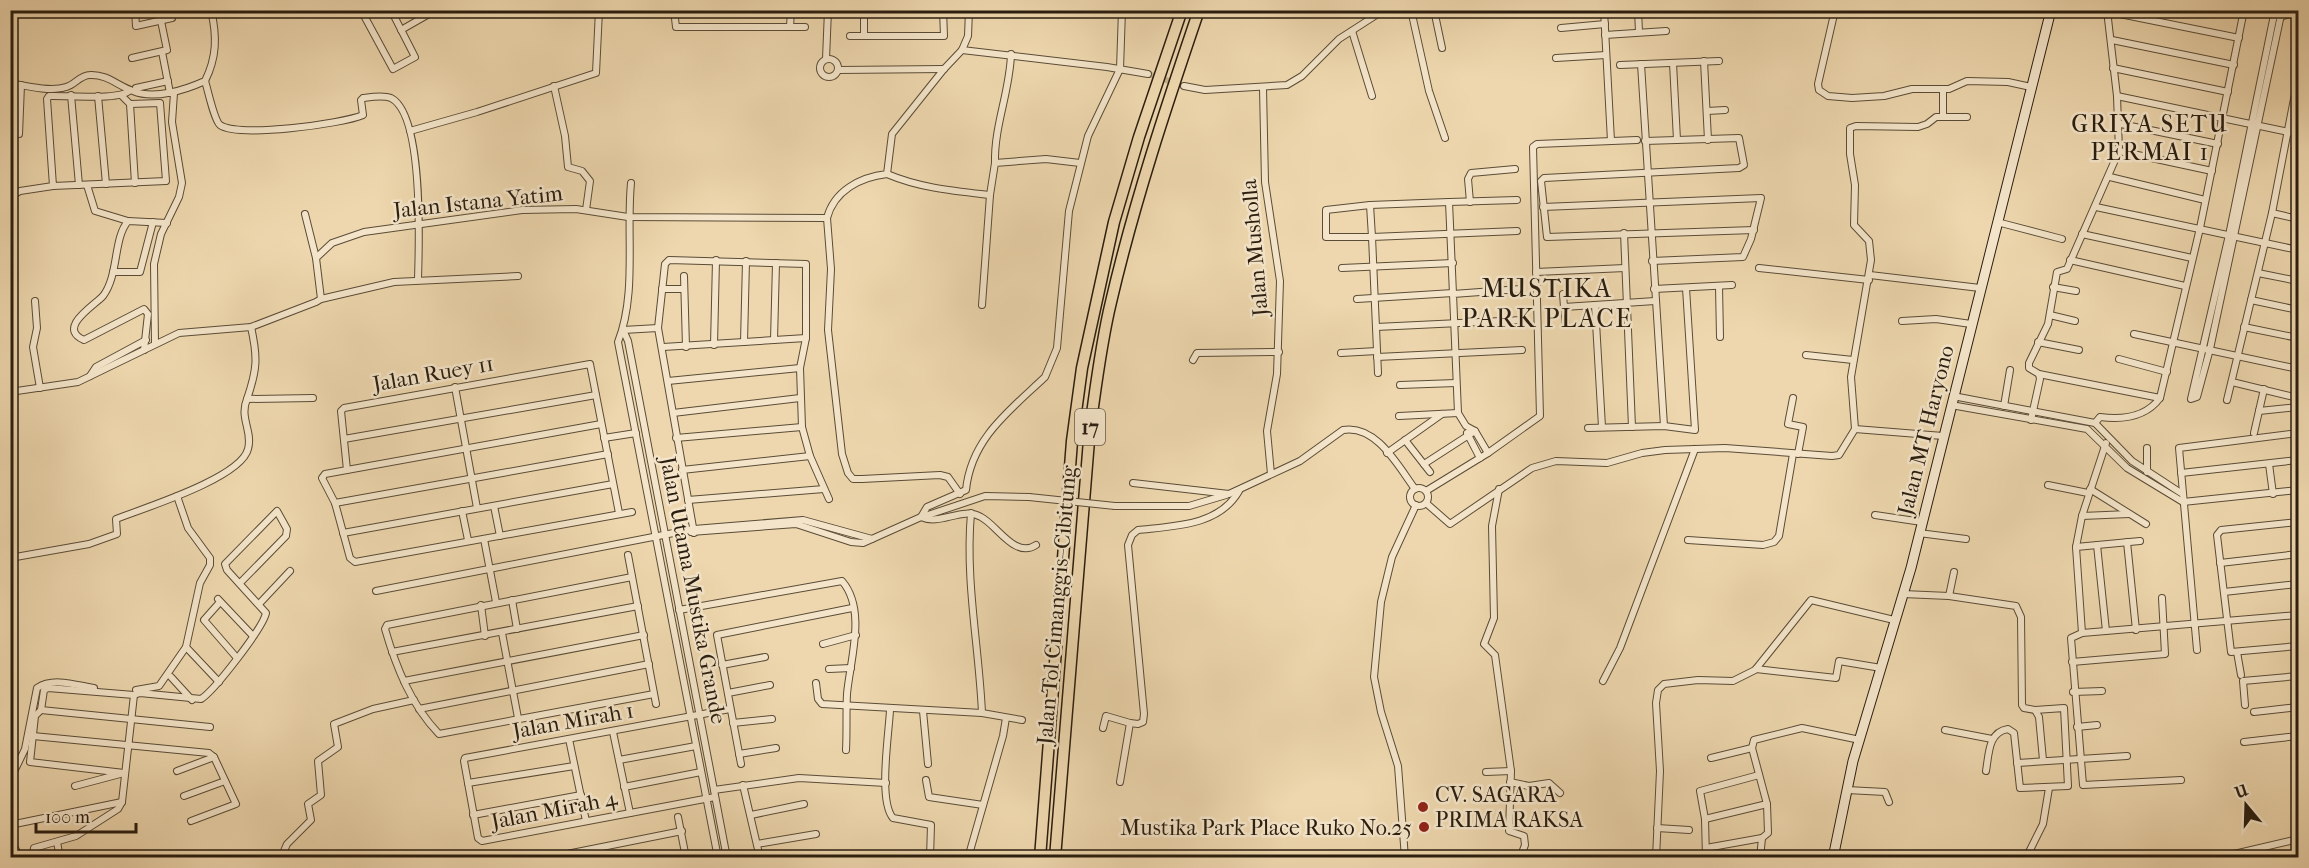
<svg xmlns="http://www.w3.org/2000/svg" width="2309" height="868" viewBox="0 0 2309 868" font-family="'IM FELL French Canon',serif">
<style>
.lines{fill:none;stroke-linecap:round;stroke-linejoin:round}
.street-tunnel{stroke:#c7b28e;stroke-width:6;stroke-dasharray:6 3;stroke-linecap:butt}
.street-casing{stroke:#5a4c37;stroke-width:8}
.secondary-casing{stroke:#291d0f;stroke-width:11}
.highway-casing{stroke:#291d0f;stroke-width:13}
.street{stroke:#f4e5ca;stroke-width:6}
.secondary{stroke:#f4e5ca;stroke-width:9}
.highway{stroke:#eed7ae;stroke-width:10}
.street-bridge-casing{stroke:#5a4c37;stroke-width:8;stroke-linecap:butt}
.street-bridge{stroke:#f4e5ca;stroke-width:6}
.poi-dot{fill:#8f2418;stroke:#f4e5ca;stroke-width:2}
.labels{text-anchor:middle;stroke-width:5;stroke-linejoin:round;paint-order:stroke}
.shield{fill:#f4e5ca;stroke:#665947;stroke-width:1.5}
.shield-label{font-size:21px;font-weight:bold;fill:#291d0f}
.street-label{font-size:22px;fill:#291d0f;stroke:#f4e5ca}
.poi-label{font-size:22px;fill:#291d0f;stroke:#f4e5ca;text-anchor:start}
.neighbourhood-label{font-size:24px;letter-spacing:1.5px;fill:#291d0f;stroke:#f4e5ca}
.quarter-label{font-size:26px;letter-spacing:1.5px;fill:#291d0f;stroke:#f4e5ca}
</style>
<rect width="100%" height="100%" fill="#eed7ae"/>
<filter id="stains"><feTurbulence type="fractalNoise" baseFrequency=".00333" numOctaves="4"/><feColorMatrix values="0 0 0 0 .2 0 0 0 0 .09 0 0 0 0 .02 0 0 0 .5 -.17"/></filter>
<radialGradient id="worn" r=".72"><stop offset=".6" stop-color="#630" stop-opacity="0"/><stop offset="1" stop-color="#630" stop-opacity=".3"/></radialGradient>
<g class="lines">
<path class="street-tunnel" d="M1148 74 1184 86"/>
<defs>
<g id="street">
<path d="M361 10 393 69 415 57 391 10"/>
<path d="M674 10 676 27H805"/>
<path d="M1411 10 1429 91 1445 138"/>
<path d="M1434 10 1442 48"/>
<path d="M1604 10 1611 141"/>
<path d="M1638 10 1639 32"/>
<path d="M1835 10 1818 84 1819 90 1828 96 1852 98 1884 96 1912 89H1949L1967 81 2008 82 2031 87"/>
<path d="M2257 10 2280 17 2290 14"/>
<path d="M2275 10 2229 235 2191 399 2197 397 2210 349 2282 10"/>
<path d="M135 11 136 26 172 18"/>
<path d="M790 27 791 10"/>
<path d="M1561 28 1605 24"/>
<path d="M401 30 436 10"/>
<path d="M1352 31 1372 96"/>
<path d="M1605 35 1666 31"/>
<path d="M850 36H944L943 10"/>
<path d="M864 36V10"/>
<path d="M2112 40 2234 65"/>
<path d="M962 50 1107 67 1148 74"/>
<path d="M162 52 170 93"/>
<path d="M132 58 167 50 161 21"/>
<path d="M1556 58 1606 55"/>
<circle cx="829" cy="68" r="9"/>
<path d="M826 59 828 10"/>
<path d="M1704 61 1708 140"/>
<path d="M1673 63 1677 140"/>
<path d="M1641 64 1664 426"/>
<path d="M1620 65 1719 61"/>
<path d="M2113 68 2228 92"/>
<path d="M838 70 944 69"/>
<path d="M205 81C208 90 214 120 220 125 238 138 342 124 363 115L361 100 363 98C371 97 383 95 391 98 424 115 419 246 418 279"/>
<path d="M10 83C26 86 51 92 66 87 75 85 80 75 90 75 107 74 118 86 133 91 154 100 185 90 205 81 217 57 217 36 211 10"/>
<path d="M554 86 565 136 568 167 582 171 590 181 586 210"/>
<path d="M1184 86 1205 90 1287 85 1302 76 1339 39 1384 10"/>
<path d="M136 88 168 81"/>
<path d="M1263 88 1265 182 1280 281 1277 374 1267 431 1271 474"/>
<path d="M1943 89V116"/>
<path d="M71 95 79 185"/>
<path d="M98 96 106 184"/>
<path d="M122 96 130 104 160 103 166 181 53 186 47 99 49 96C66 95 121 101 130 90"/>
<path d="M2117 96 2298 134"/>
<path d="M130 104 135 183"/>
<path d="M1707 111 1725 110"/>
<path d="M2116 123 2218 144"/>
<path d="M410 131 477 112 596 73 599 10"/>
<path d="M19 134 21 85"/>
<path d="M1645 141 1739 138 1744 165 1739 168 1544 178 1541 181 1547 237 1754 230"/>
<path d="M2119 151 2212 171"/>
<path d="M995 163C994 126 1010 91 1011 54"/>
<path d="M887 174C920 188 954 191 990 195"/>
<path d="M2110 177 2205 200"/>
<path d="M631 183C626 234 637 294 618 342L718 858"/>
<path d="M87 185 95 211 128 221"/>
<path d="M10 197 20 191 53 186"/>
<path d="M1470 202 1468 179 1471 173 1515 169"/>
<path d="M1370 205 1372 237H1326V210Z"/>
<path d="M1370 205 1449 202"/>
<path d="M1543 207 1761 198 1751 239 1743 257 1652 261"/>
<path d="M2096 207 2298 250"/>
<path d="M2272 213 2298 219"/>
<path d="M305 214 316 258"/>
<path d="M827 218 831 269 828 330 842 454 848 473 853 479H862L940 475 948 477 960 494"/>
<path d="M1997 222 2062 239"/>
<path d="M1624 233 1632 427"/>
<path d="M2082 234 2192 258"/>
<path d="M2070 260 2185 286"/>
<path d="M1342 268 1453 263"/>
<path d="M1759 268 1869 280"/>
<path d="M113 272H140L153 222"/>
<path d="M1536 272 1625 268"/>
<path d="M2258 273 2298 281"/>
<path d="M1870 275 1980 288"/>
<path d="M684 276 686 347"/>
<path d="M1719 286 1720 337"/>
<path d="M2053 287 2076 291"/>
<path d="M662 289H684"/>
<path d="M1654 289 1732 285"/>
<path d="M1453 294 1449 202 1517 200"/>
<path d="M1563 294 1564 307 1655 301"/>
<path d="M321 299 394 282 518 276"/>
<path d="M1357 299 1453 293"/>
<path d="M2251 300 2298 310"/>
<path d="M35 301 37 328 33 347 40 388"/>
<path d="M982 305 990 195 995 163 1046 159 1080 163"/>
<path d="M1595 305 1602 427"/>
<path d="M1564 307 1566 325"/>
<path d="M2050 315 2075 321"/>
<path d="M1902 321 1936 319 1971 324"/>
<path d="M251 327C258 358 257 370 247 399L313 398"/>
<path d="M1376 327 1522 320"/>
<path d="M2244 327 2298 338"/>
<path d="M623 330 628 341 727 858"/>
<path d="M623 330 658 328"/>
<path d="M2134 334 2298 369"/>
<path d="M774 340 776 263"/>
<path d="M744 342 746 261"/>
<path d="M2038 342 2079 350"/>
<path d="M155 344 154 264 161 234 179 197 182 183 172 122 174 93"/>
<path d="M714 345 716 260"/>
<path d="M663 347 806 338"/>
<path d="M144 350 148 314 144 309 84 340C56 328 95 305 103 296 119 275 113 239 128 221L167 223"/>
<path d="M1341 353 1377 351"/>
<path d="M1806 355 1853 360"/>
<path d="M1377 357 1522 350"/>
<path d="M2119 359 2167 372"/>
<path d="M1193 360 1197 353 1279 352"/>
<path d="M1378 373 1372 237 1517 231"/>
<path d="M2039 374 2160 398"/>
<path d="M90 376 96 367 146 340"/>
<path d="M668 381 800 368"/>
<path d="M2232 382 2298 398"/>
<path d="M1400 385 1456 383"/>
<path d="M455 387 477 508"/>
<path d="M10 392 78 382 179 333 251 327 316 302 321 299 316 258 332 243 364 232 522 210 576 209 628 217 827 218C834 191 860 177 887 174L892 134 944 69 962 50 968 36 969 10"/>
<path d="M1953 396 2095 423 2132 461 2181 493"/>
<path d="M1793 398 1788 424 1803 427 1798 454"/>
<path d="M2227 400 2272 213 2298 78"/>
<path d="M1951 405 2087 429 2127 468 2183 502 2298 490"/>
<path d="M2004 406 2010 370"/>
<path d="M2259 411 2298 407"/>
<path d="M673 413 800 398"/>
<path d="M1399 416 1458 413"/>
<path d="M2031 420 2040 379 2039 374 2029 368V363L2048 324 2057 272 2067 269 2119 151 2117 96 2108 19 2110 12 2239 38"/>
<path d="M2095 423 2100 417C2123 420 2146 417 2160 398L2200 228 2244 10"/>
<path d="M601 424 347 470 325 474 322 478 335 503 350 558 355 562 632 512"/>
<path d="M1588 428 1664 426 1695 430 1686 288"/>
<path d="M1855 429 1943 436"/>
<path d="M1467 433 1480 458"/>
<path d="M2254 433 2264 389"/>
<path d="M604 438 636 433"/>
<path d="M676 438 802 427"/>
<path d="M344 439 596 395"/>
<path d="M1405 440 1430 472"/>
<path d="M2147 448V472"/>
<path d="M1387 453 1442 414"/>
<path d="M1488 453 1475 431 1466 426 1458 413 1453 294 1521 289"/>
<path d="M1424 464 1475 431"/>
<path d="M2269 464 2273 494"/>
<path d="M347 470 341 411 344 408 590 364 619 513"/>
<path d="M682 470 810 456"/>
<path d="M2181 473 2298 460"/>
<path d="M1133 483 1229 494 1300 461 1343 430C1376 424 1398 466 1415 489"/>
<path d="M2048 485 2088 493"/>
<circle cx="1419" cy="497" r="9"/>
<path d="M1499 489 1492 526 1494 618 1484 644 1495 655 1511 771 1509 831 1524 836 1525 845 1520 858"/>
<path d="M2090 489 2146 524"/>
<path d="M1426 491 1488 453 1540 416 1533 147 1537 144 1637 140"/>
<path d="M177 496 188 528 210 558V565L200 583 186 647 219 682"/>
<path d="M688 500 824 489"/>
<path d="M335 503 608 454"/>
<path d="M1426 503 1450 524 1532 468 1556 461 1607 463 1642 453 1665 450 1725 448 1832 456 1839 455 1855 429 1851 377 1871 260 1869 241 1854 225 1855 185 1850 154V128L1856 126 1918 127 1927 124 1936 117H1967"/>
<path d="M494 506 500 536"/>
<path d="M1115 506H1189L1226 495"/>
<path d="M462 511 468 540"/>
<path d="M971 513C965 581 979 646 982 713"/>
<path d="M1875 515 1922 522"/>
<path d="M2082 516 2129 514"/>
<path d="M921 517 927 507 966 490C971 439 1009 411 1045 377L1057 348 1069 211 1088 136 1120 69 1122 10"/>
<path d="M922 517 985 496 1029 497"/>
<path d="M2298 522 2221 530 2217 535 2231 652 2298 646"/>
<path d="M691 532 796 524 851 542 863 543 921 517C941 526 962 506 981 517 997 525 1015 559 1036 545"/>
<path d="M343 533 613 484"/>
<path d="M694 533 658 328 665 264 669 260 806 264V338L800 368 802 427 810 456 829 499"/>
<path d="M1919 533 1966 539"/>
<path d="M484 539 496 602"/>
<path d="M1688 540 1763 545 1774 542 1779 536 1793 454"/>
<path d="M2127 542 2136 630"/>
<path d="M2097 545 2106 631"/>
<path d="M2076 547 2140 541"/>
<path d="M628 555 656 704"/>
<path d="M10 558 89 544 117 534 116 519C144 508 241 478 248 449 253 431 239 418 247 399"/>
<path d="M2220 563 2298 554"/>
<path d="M632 577 387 625 385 629C396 667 411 705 439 734L654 694"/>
<path d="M376 591 694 529 803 520 872 539"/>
<path d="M2224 592 2298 584"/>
<path d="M1903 594 1949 596 2016 606 2021 617 2022 705 2024 708 2035 710 2039 717 2043 760"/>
<path d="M1949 596 1954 572"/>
<path d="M218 599 253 636"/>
<path d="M512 600 517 629"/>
<path d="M220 602 204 620 237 658"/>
<path d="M259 604 290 571"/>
<path d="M481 605 485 636"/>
<path d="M679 610 842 581C867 610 850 660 847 694 846 712 847 731 846 750"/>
<path d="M502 633 518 718"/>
<path d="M2082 633 2076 547 2082 516 2106 443"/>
<path d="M823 644 856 635"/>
<path d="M2197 650 2179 448 2298 433"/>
<path d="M392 652 638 606"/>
<path d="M2237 652 2241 675"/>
<path d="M2072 662 2165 654 2162 598"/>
<path d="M722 665 765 657"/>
<path d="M829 669 851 668"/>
<path d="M1756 669 1836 678 1839 661 1881 668"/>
<path d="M171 677 192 700"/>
<path d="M404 681 644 635"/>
<path d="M1603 681 1620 648 1695 449"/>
<path d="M816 683 818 699 822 704 982 713 1022 720"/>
<path d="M136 690 159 686 186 647"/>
<path d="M2073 692 2102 691"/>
<path d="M728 693 770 685"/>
<path d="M2245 705 2243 681 2298 676"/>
<path d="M419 709 649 664"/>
<path d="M41 710 210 727"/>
<path d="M890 710C889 733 878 801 893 818L931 825 930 858"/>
<path d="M923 711 928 764"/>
<path d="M2254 712 2298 707"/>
<path d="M733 723 772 719"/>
<path d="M1130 723 1138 724 1143 722 1144 714 1128 545 1132 535 1138 530C1174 526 1219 526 1239 491"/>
<path d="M2077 727 2097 725"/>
<path d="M1103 728 1106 716 1130 723 1120 782"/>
<path d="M1945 730 1992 739"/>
<path d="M613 732 630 813"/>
<path d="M33 736 209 753 214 757 236 804 191 821"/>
<path d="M569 739 586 821"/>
<path d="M2244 742 2298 736"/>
<path d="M739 754 776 748"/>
<path d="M1711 758 1752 748"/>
<path d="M619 760 696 746"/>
<path d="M2017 763 2127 756"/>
<path d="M741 764 717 635 852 608"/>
<path d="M177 771 214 757"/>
<path d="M1986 771C1989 754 1988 732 2008 729L2014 733 2020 788 2068 786 2064 708 2035 710"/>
<path d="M1486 772 1511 771"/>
<path d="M10 780 25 749 37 688C53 677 76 685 94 688"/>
<path d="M926 780 929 797 983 805"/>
<path d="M2181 780 2083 785 2071 638 2082 633 2298 615"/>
<path d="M1510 782 1529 786 1549 783 1560 793"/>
<path d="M468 783 574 766"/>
<path d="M743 785 760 858"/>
<path d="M75 786 124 773 30 762 35 716 41 710 44 690 48 688 134 695"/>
<path d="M624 787 701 772"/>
<path d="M714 790 799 778 886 783"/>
<path d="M1847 790 1885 792 1889 802"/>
<path d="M184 796 225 781"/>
<path d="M715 797 482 841 478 838 464 761 465 758 730 709"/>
<path d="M473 815 581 795"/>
<path d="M751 815 804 804"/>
<path d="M678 817 686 858"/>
<path d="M1705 819 1767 804"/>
<path d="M10 825 122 802"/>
<path d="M1657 828 1689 830"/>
<path d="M10 838 20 858"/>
<path d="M57 842 60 858"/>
<path d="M757 844 816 834"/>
<path d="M1706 848 1762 838 1768 833 1767 804 1752 748 1754 740 1802 728 1860 740"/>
<path d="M32 858 34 848 76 836 118 809 122 802 134 695 140 693 201 699C214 691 263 628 266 613L227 570 225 564 277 511 287 529 286 536 240 583"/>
<path d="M281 858 287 844 311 820 308 804 321 795 318 761 338 747 334 724 373 709 414 700"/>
<path d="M547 858 682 831"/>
<path d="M968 858 1003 736 1006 718"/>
<path d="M1405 858 1398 766 1381 712 1374 677 1381 602 1392 557 1416 505"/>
<path d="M1656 858 1660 771 1656 703 1658 690 1664 684 1698 680 1733 681 1755 670 1811 600 1894 620"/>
<path d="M1706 858 1705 819 1700 791 1759 775"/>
<path d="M1760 858 1762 838"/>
<path d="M2026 858 2043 824 2049 788"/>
<path d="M2217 858 2298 839"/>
</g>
<path id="secondary" d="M1833 858 1853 761 1911 568 2051 10"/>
<g id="highway">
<path d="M1040 858 1072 441 1082 368 1114 222 1139 137 1182 10"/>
<path d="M1055 858 1090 428C1096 386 1101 343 1111 302 1134 203 1166 107 1199 10"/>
</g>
</defs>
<use href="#street" class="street-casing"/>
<use href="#secondary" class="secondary-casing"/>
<use href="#highway" class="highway-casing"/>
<use href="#street" class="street"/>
<use href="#secondary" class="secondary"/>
<use href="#highway" class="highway"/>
<defs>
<path id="street-bridge" d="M1029 497 1115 506"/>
</defs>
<use href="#street-bridge" class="street-bridge-casing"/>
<use href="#street-bridge" class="street-bridge"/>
</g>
<g class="poi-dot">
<circle cx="1423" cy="807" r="6"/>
<circle cx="1424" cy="827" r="6"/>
</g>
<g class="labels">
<rect class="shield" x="1075" y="409" width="30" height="36" rx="4.5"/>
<g class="shield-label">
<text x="1090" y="434">17</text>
</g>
<g class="street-label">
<text transform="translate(478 201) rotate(-6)" y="8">Jalan Istana Yatim</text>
<text transform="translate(1254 248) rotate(-95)" y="8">Jalan Musholla</text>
<text transform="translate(433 373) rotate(-10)" y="8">Jalan Ruey 11</text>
<text transform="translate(1925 430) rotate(-76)" y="8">Jalan MT Haryono</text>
<text transform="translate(694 590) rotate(79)" y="8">Jalan Utama Mustika Grande</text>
<text transform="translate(1056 605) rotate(-85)" y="8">Jalan Tol Cimanggis–Cibitung</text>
<text transform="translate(573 720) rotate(-10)" y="8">Jalan Mirah 1</text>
<text transform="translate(554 809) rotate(-11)" y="8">Jalan Mirah 4</text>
</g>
<g class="poi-label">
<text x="1435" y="802">CV. SAGARA<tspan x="1435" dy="25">PRIMA RAKSA</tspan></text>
<text x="1412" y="835" text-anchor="end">Mustika Park Place Ruko No.25</text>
</g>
<g class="neighbourhood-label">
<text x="2150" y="132">GRIYA SETU<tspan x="2150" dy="28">PERMAI 1</tspan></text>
</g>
<g class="quarter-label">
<text x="1547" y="297">MUSTIKA<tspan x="1547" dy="30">PARK PLACE</tspan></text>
</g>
</g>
<rect width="2309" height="868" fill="none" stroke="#eed7ae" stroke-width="36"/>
<rect x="12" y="12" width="2285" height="844" fill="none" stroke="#291d0f" stroke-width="3"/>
<rect x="18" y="18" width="2273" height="832" fill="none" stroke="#291d0f" stroke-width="1.5"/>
<g transform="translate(2246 805) rotate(341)" stroke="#f4e5ca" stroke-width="4.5" paint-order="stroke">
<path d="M0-4.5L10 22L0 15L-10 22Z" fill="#291d0f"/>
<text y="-9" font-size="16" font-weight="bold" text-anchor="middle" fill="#291d0f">U</text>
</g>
<path d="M36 823v9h100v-9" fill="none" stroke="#291d0f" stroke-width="3"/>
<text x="45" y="823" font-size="18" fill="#291d0f" stroke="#f4e5ca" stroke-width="4.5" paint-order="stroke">100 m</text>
<rect width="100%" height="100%" filter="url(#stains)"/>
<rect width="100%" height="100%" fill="url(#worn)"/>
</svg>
